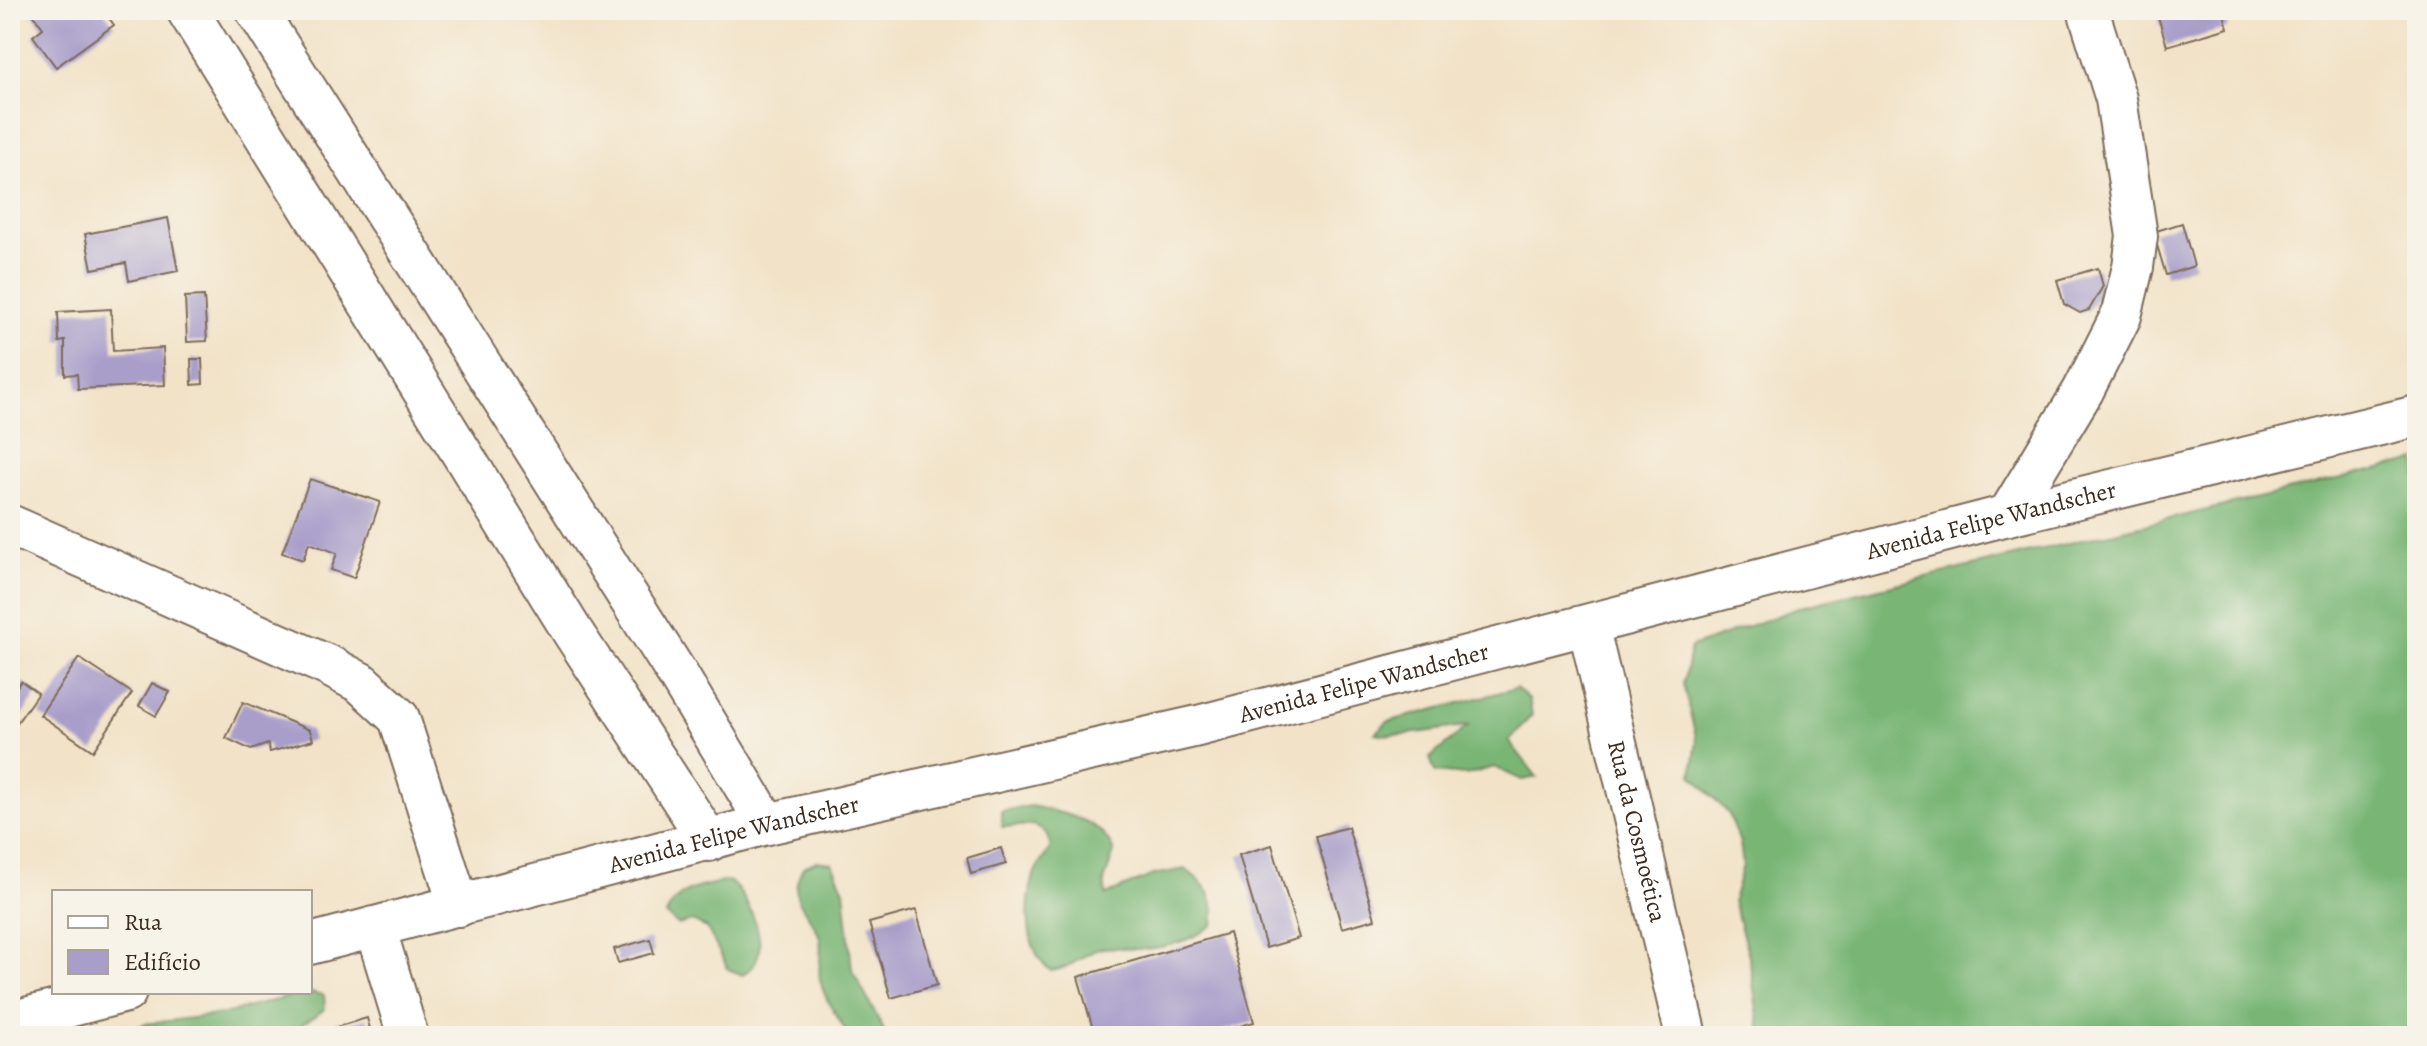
<svg xmlns="http://www.w3.org/2000/svg" width="2427" height="1046" viewBox="0 0 2427 1046" font-family="Alegreya,serif">
<style>
.forest{fill:#79b676;stroke:#5a704a;stroke-width:2}
.building{fill:#a99eca}
.lines{fill:none;stroke-linecap:round;stroke-linejoin:round}
.minor-casing{stroke:#7b6b5a;stroke-width:44}
.minor{stroke:#fff;stroke-width:40}
.labels{text-anchor:middle;stroke-width:6;stroke-linejoin:round;paint-order:stroke}
.street-label{font-size:24px;fill:#3b2a1e;stroke:#f7f3e8}
</style>
<rect width="100%" height="100%" fill="#f7f3e8"/>
<filter id="ink" filterUnits="userSpaceOnUse"><feTurbulence type="fractalNoise" baseFrequency=".0125" numOctaves="2"/><feDisplacementMap in="SourceGraphic" scale="16" xChannelSelector="R" yChannelSelector="G"/><feConvolveMatrix kernelMatrix="1 2 1 2 8 2 1 2 1" color-interpolation-filters="sRGB"/></filter>
<filter id="wash" filterUnits="userSpaceOnUse"><feTurbulence type="fractalNoise" baseFrequency=".006" numOctaves="4" result="noise"/><feDisplacementMap in="SourceGraphic" scale="32" xChannelSelector="R" yChannelSelector="G"/><feGaussianBlur stdDeviation="1.8" result="paint"/><feColorMatrix in="noise" values="0 0 0 0 0 0 0 0 0 0 0 0 0 0 0 0 0 1.4 0 .05"/><feComposite in="paint" operator="in"/></filter>
<g filter="url(#wash)">
<rect width="100%" height="100%" fill="#f2e3c8"/>
<g class="forest">
<path d="M2417 460V1036H1761L1749 956 1733 901 1743 865 1740 843 1729 814 1692 775 1697 741 1683 684 1691 647 1804 606Z"/>
<path d="M1516 688 1529 699 1532 715 1509 741 1537 777 1522 780 1494 767 1466 775 1435 772 1430 758 1468 726C1440 728 1399 739 1375 733L1387 722Z"/>
<path d="M1031 806C1064 814 1100 817 1114 852L1104 881 1106 895 1153 875 1185 869C1206 884 1218 898 1213 925 1193 940 1166 949 1141 949 1129 949 1115 946 1103 948 1083 952 1073 969 1051 971 1024 950 1025 906 1034 875 1037 865 1046 856 1051 847L1046 833 1033 825 1002 827 1001 811Z"/>
<path d="M817 861 832 863 844 890 852 970 887 1036H848C839 1016 824 1001 820 979 817 965 824 950 819 935 807 906 785 901 803 867Z"/>
<path d="M729 881C745 893 765 934 758 955 756 964 750 969 743 975L728 969 707 928 692 921 678 925 666 915C677 888 702 886 729 881Z"/>
<path d="M306 992 324 995 325 1009 286 1036H122L144 1024 224 1014Z"/>
</g>
<g id="blocks">
<g class="building">
<path d="M30 10H103L114 25 56 67 33 36 43 28Z"/>
<path d="M2156 10H2223L2228 28 2167 46Z"/>
<path d="M168 218 178 271 129 281 126 263 92 269 85 234Z"/>
<path d="M2182 223 2194 266 2166 275 2153 232Z"/>
<path d="M2098 268 2103 286 2089 310 2080 313 2064 304 2057 280Z"/>
<path d="M204 296 207 341 187 342 185 297Z"/>
<path d="M111 309 113 351 163 348 165 385 78 389 77 374 65 375V341L59 342 58 312Z"/>
<path d="M191 359H202L203 384 192 385Z"/>
<path d="M310 479 380 502 354 578 331 570 337 553 309 543 303 560 282 553Z"/>
<path d="M79 658 132 693 93 751 40 715Z"/>
<path d="M21 681 38 693 14 727 10 725V696Z"/>
<path d="M152 683 170 692 156 716 139 706Z"/>
<path d="M243 702 310 730 313 740 270 752 268 744 251 750 226 738Z"/>
<path d="M1348 827 1375 919 1342 928 1316 836Z"/>
<path d="M1272 845 1299 938 1266 948 1239 855Z"/>
<path d="M1001 848 1006 864 971 874 967 858Z"/>
<path d="M916 910 937 985 891 998 869 923Z"/>
<path d="M1229 933 1254 1022 1205 1036H1095L1078 977Z"/>
<path d="M650 939 654 953 618 963 614 949Z"/>
<path d="M367 1018 372 1036H309V1035Z"/>
</g>
</g>
</g>
<g filter="url(#ink)">
<use href="#blocks" fill-opacity="0" stroke="#7b6b5a" stroke-width="2"/>
<g class="lines">
<defs>
<g id="minor">
<path d="M187 10 572 631 709 841"/>
<path d="M256 10 679 677 767 824"/>
<path d="M2008 515 2083 391 2121 316 2133 267 2137 236 2116 99 2088 10"/>
<path d="M10 525 329 666 361 683 399 718 459 906"/>
<path id="s1" d="M1588 625 1686 1036"/>
<path d="M375 927 408 1036"/>
<path id="s2" d="M310 944 767 824 1198 726 2008 515 2417 416"/>
<path d="M10 1022 126 992"/>
</g>
</defs>
<use href="#minor" class="minor-casing"/>
<use href="#minor" class="minor"/>
</g>
</g>
<g class="labels">
<g class="street-label">
<text dy="8" stroke="none"><textPath href="#s2" startOffset="1734">Avenida Felipe Wandscher</textPath></text>
<text dy="8" stroke="none"><textPath href="#s2" startOffset="1086">Avenida Felipe Wandscher</textPath></text>
<text dy="8" stroke="none"><textPath href="#s1" startOffset="212">Rua da Cosmoética</textPath></text>
<text dy="8" stroke="none"><textPath href="#s2" startOffset="438">Avenida Felipe Wandscher</textPath></text>
</g>
</g>
<rect width="2427" height="1046" fill="none" stroke="#f7f3e8" stroke-width="40"/>
<rect x="52" y="890" width="260" height="104" fill="#f7f3e8" stroke="#aca397" stroke-width="2"/>
<rect x="68" y="916" width="40" height="12" fill="#ffffff" stroke="#aca397" stroke-width="2"/>
<text x="124" y="930" font-size="24" fill="#3b2a1e">Rua</text>
<rect x="68" y="950" width="40" height="24" fill="#a99eca" stroke="#aca397" stroke-width="2"/>
<text x="124" y="970" font-size="24" fill="#3b2a1e">Edifício</text>
</svg>
